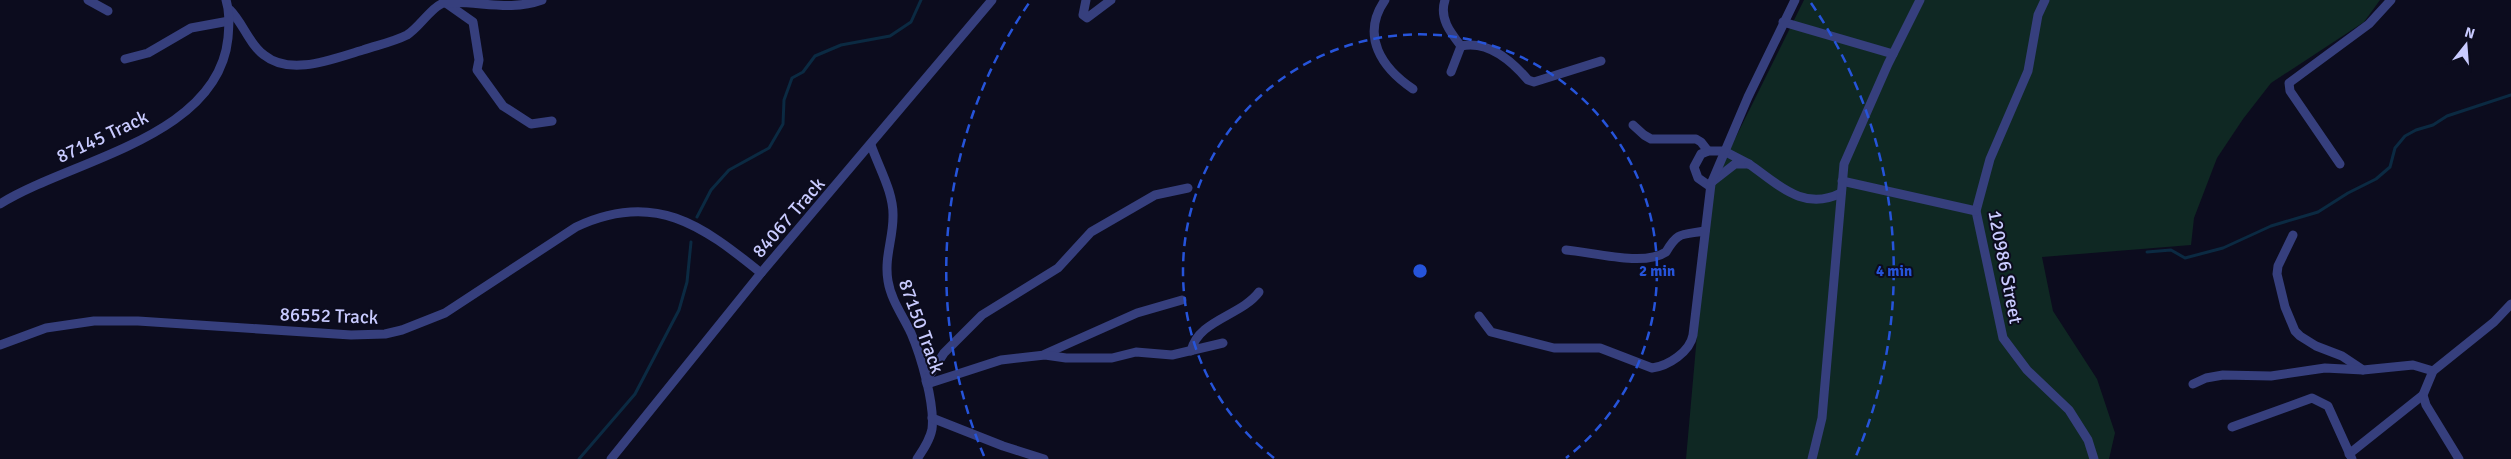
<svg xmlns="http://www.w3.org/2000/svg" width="2511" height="459" viewBox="0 0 2511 459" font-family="Signika,sans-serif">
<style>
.green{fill:#0f2823}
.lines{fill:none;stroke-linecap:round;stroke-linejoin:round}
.stream{stroke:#0b2a42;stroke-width:3}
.minor{stroke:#363f7d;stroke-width:9}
.ring{fill:none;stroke:#2654da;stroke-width:2.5;stroke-dasharray:9 6}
.labels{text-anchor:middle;stroke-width:4;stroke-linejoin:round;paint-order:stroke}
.street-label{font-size:19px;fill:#c9cbff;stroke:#0c0c1e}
.centre{fill:#2654da;stroke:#0c0c1e;stroke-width:2.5}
.ring-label{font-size:15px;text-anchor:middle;font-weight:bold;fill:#2654da;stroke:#0c0c1e;stroke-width:4;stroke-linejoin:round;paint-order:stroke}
</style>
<rect width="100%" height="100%" fill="#0c0c1e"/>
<path class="green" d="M1804 0H2380L2364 22 2271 83 2243 119 2217 158 2194 218 2191 245 2042 257 2053 311 2097 379 2115 433 2109 459H1686L1698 324 1714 188 1718 173Z"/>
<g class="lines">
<g class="stream">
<path d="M697 217 711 190 729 170 769 148 783 124 784 100 792 78 803 72 815 56 841 45 890 36 911 22 921 0"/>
<path d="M2147 252 2171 250 2185 258 2223 248 2271 226 2318 212 2348 193 2376 179 2390 167 2395 148 2405 136 2416 130 2433 125 2447 116 2511 95"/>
<path d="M579 459 635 394 679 310 687 282 691 242"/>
</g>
<g class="minor">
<path d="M88 0 108 11"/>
<path d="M1086 0 1083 15 1087 18 1111 0"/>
<path d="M1385 0C1360 36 1382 68 1413 89"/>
<path d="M1445 0C1439 18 1450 32 1461 46L1451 72"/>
<path d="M2045 0 2038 15 2028 71 1990 159 1976 211 2003 338 2027 370 2069 410 2088 440 2094 459"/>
<path d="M446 3 473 22 479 60 477 70 503 106 531 124 552 121"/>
<path d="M230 10C243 23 249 44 264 55 291 77 335 58 363 50 378 45 393 42 407 35 419 28 432 6 444 3 476 0 509 12 542 0"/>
<path d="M1783 22 1893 54"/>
<path d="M1461 46C1488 40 1511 60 1528 80L1534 82 1601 61"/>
<path d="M125 59 148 53 191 28 229 21"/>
<path d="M1633 125 1644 135 1651 139H1696L1701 142 1708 151"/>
<path d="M871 145C879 168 894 193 893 217 893 239 884 258 888 281 891 300 903 316 911 333 921 356 935 404 932 429 930 440 923 450 917 459"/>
<path d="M1708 151H1724L1749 164H1735L1708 185 1698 178 1694 167 1701 154Z"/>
<path d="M1749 164C1778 184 1803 212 1841 193"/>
<path d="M2340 164 2290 91 2289 83 2369 24 2391 0"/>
<path d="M1842 181 1976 211"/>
<path d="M0 204C70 160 218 138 228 38 229 25 230 12 226 0"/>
<path d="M2293 235 2278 266 2277 274 2285 307 2295 331 2300 336 2316 346 2342 356 2363 370 2413 365 2433 371"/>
<path d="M1566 250C1592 252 1644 267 1666 252 1678 231 1682 235 1705 231"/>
<path d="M1479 316 1491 332 1554 348H1600L1652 368C1668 366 1690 352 1693 335L1711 184 1748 97 1795 0"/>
<path d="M0 345 46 328 94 321H138L351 335 385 334 402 330 445 313 576 227C654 190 702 225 761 273"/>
<path d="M1191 351C1198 320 1241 316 1259 292"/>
<path d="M1045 354 1137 313 1182 300"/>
<path d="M926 381 944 353 982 315 1058 268 1091 232 1155 195 1188 188"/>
<path d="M927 384 1001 360 1045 355 1066 358H1112L1136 352 1172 355 1223 343"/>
<path d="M2193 384 2206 378 2223 375 2271 376 2325 368 2363 370"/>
<path d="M932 418 1003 446 1044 459"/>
<path d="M2232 427 2312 398 2328 406 2352 459"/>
<path d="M2349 454 2423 395"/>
<path d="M611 459 761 273 992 0"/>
<path d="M1812 459 1822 418 1844 164 1888 64 1920 0"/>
<path d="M2459 459 2426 405 2423 395 2433 371 2494 322 2511 304"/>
</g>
</g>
<g class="ring">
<path d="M1274 458A237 237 0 1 1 1566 458"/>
<path d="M984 456A474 474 0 0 1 1029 3M1811 3A474 474 0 0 1 1856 456"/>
</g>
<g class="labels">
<g class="street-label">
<text transform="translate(102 136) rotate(-25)" y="7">87145 Track</text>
<text transform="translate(788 217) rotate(-49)" y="7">84067 Track</text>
<text transform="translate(2006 267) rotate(79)" y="7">120986 Street</text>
<text transform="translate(329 315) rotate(2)" y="7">86552 Track</text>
<text transform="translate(922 326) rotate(70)" y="7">87150 Track</text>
</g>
</g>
<circle cx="1420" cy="271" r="8" class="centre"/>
<g class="ring-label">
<text x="1657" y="276">2 min</text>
<text x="1894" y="276">4 min</text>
</g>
<g transform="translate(2466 45) rotate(17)" stroke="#0c0c1e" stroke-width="4" paint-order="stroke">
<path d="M0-4L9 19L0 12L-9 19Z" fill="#c9cbff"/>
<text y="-8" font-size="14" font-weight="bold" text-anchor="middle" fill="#c9cbff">N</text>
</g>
</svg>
